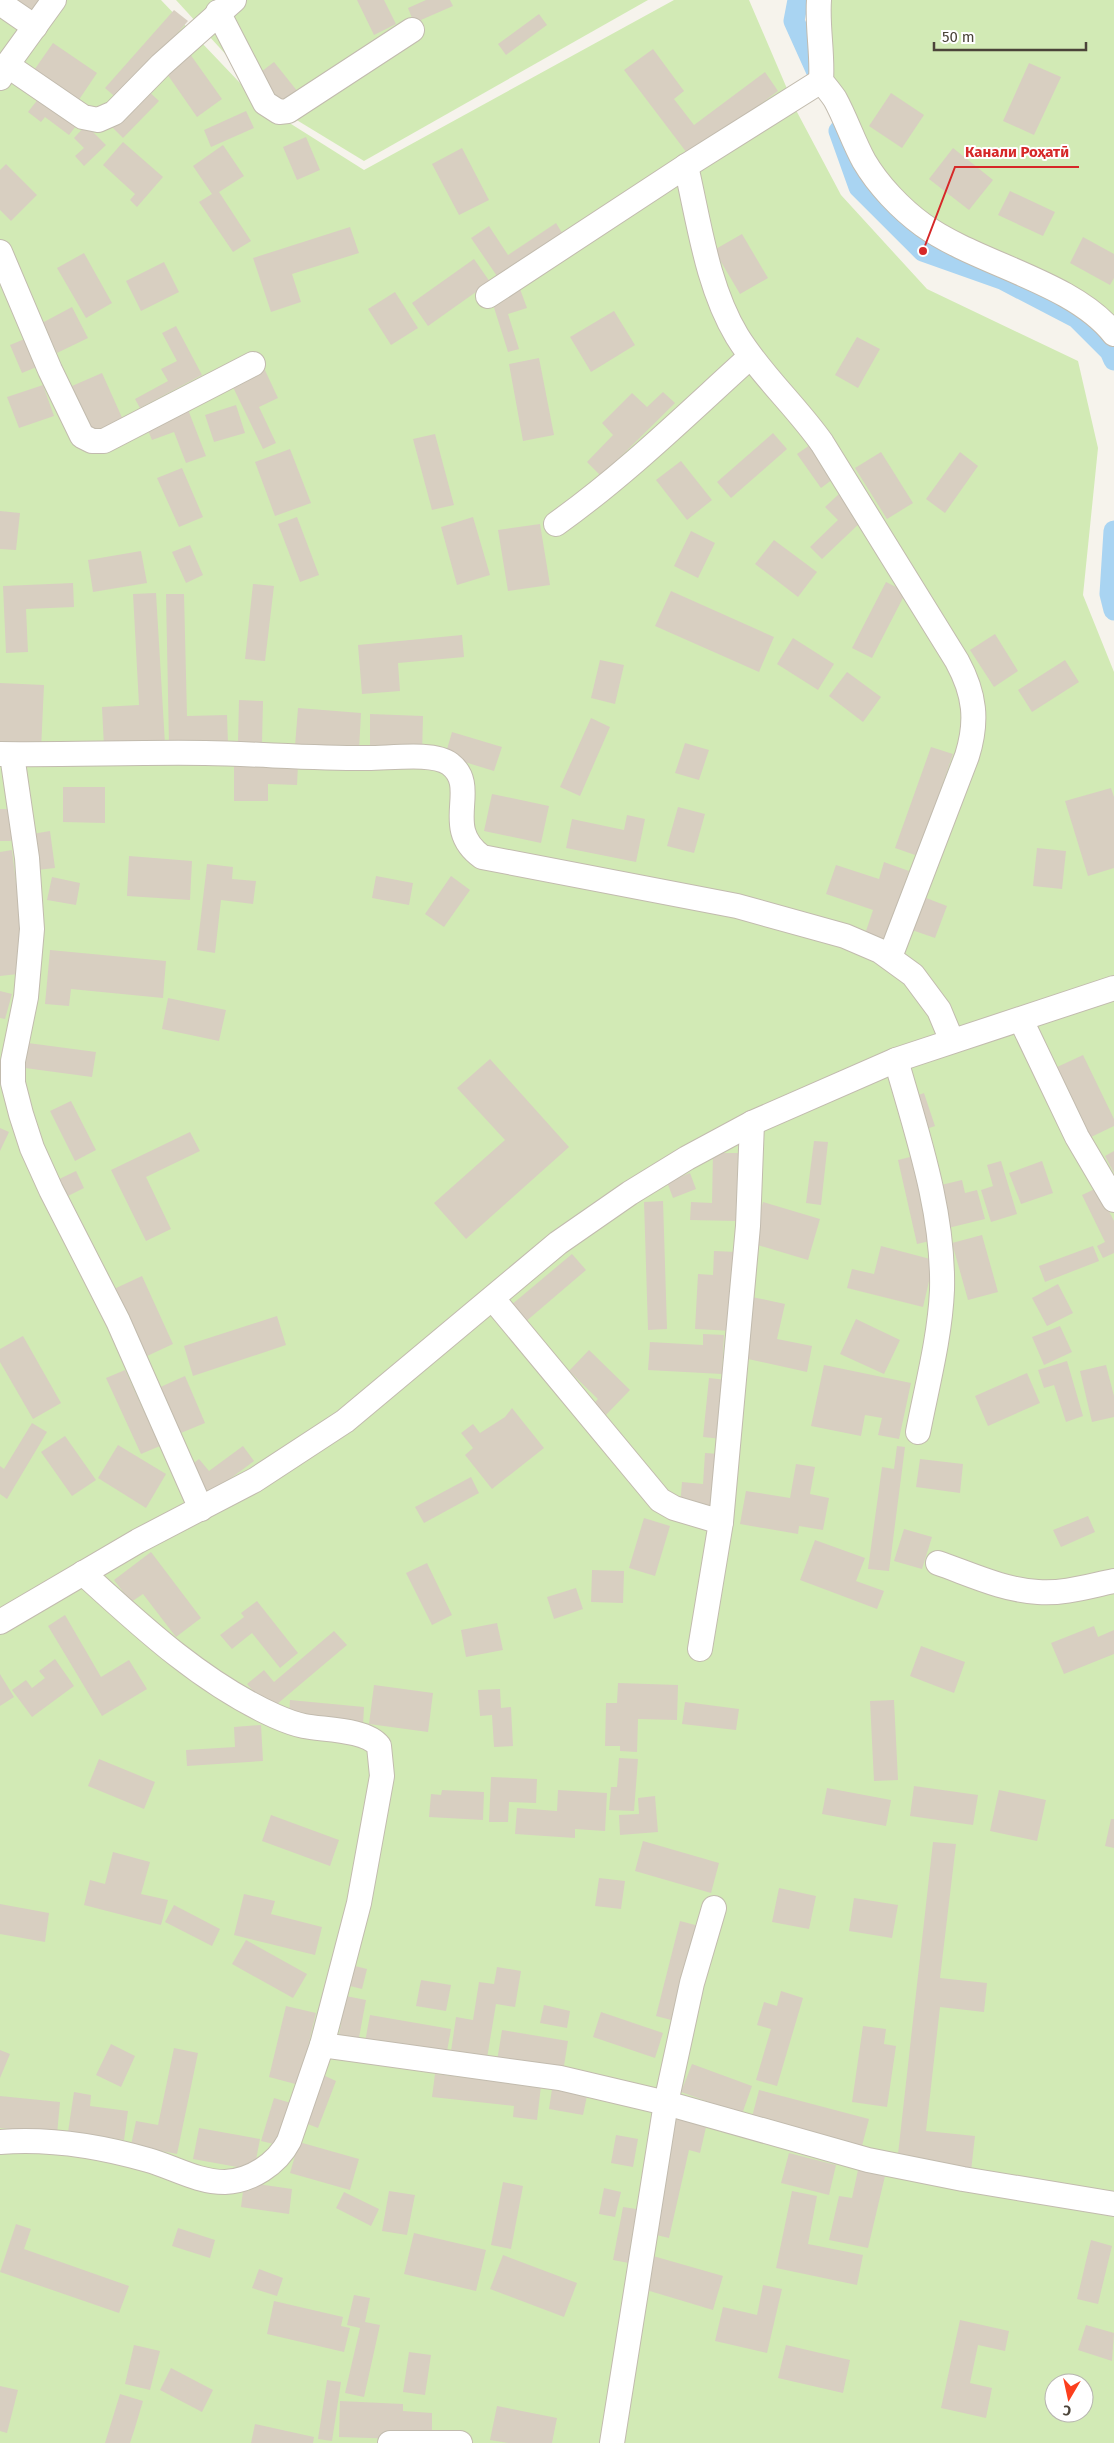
<svg xmlns="http://www.w3.org/2000/svg" width="1114" height="2443" viewBox="0 0 1114 2443" font-family="'Fira Sans',sans-serif">
<style>
.green{fill:#d2eab5;fill-rule:evenodd}
.lines{fill:none;stroke-linecap:round;stroke-linejoin:round}
.canal{stroke:#a9d4f2;stroke-width:21}
.building{fill:#d8cfc1}
.minor-casing{stroke:#c2bbae;stroke-width:26}
.minor{stroke:#fff;stroke-width:24}
.leader{fill:none;stroke:#d62828;stroke-width:2}
.callout-dot{fill:#d62828;stroke:#fff;stroke-width:2}
.callout-label{font-size:15px;text-anchor:middle;font-weight:bold;fill:#d62828;stroke:#fff;stroke-width:4;stroke-linejoin:round;paint-order:stroke}
</style>
<rect width="100%" height="100%" fill="#f6f3ec"/>
<g class="green">
<path d="M0 0H161L261 105 364 170 674 0H749L797 112 841 195 927 289 1078 361 1098 448 1083 595 1114 672V2443H0ZM1054 2383H1084V2413H1054Z"/>
<path d="M176 0H648L364 161 272 105Z"/>
<path d="M825 0H1114V327L982 256 878 175 844 119 828 60Z"/>
</g>
<g class="lines">
<g class="canal">
<path d="M798 0 794 21 821 81"/>
<path d="M839 131 859 187 923 251 1002 279 1077 318 1110 351 1114 360"/>
<path d="M1114 531 1110 594 1114 610"/>
</g>
</g>
<g class="building">
<path d="M8 0H43L32 16Z"/>
<path d="M357 0H384L396 24 374 35Z"/>
<path d="M426 0H450L453 6 414 23 408 8Z"/>
<path d="M174 10 188 21 119 100 105 88Z"/>
<path d="M539 14 547 25 506 55 498 44Z"/>
<path d="M53 43 97 73 74 107 30 76Z"/>
<path d="M653 49 684 91 674 99 694 125 765 72 778 91 690 157 624 70Z"/>
<path d="M190 54 222 99 197 117 165 71Z"/>
<path d="M274 62 298 92 281 105 257 75Z"/>
<path d="M1029 63 1061 77 1034 135 1003 121Z"/>
<path d="M145 88 159 101 123 138 109 124Z"/>
<path d="M891 93 924 115 902 148 869 126Z"/>
<path d="M42 94 79 122 69 135 45 117 41 122 28 112Z"/>
<path d="M246 111 254 128 211 147 204 130Z"/>
<path d="M86 125 106 145 84 166 75 156 84 148 74 138Z"/>
<path d="M306 137 320 170 297 180 283 147Z"/>
<path d="M123 142 163 177 137 207 130 200 135 194 103 165Z"/>
<path d="M223 145 244 176 219 192 251 241 233 252 199 202 212 194 193 166Z"/>
<path d="M462 148 489 200 459 215 432 164Z"/>
<path d="M953 148 993 180 969 210 929 179Z"/>
<path d="M6 164 37 195 11 221 0 210V170Z"/>
<path d="M1010 191 1055 212 1043 236 998 215Z"/>
<path d="M556 223 564 236 499 279 471 238 489 226 508 255Z"/>
<path d="M350 227 359 253 292 274 301 302 271 312 253 258Z"/>
<path d="M742 234 768 278 740 294 714 250Z"/>
<path d="M1083 237 1114 254V278L1110 285 1070 263Z"/>
<path d="M84 253 112 303 86 318 57 268Z"/>
<path d="M474 259 490 282 428 326 412 303Z"/>
<path d="M164 262 179 292 141 311 126 281Z"/>
<path d="M520 289 527 308 508 314 519 349 508 352 491 298Z"/>
<path d="M395 292 418 328 391 345 368 309Z"/>
<path d="M72 307 88 338 57 353 42 323Z"/>
<path d="M614 311 635 345 591 372 570 337Z"/>
<path d="M176 326 202 375 140 408 135 399 168 381 161 369 177 361 162 333Z"/>
<path d="M857 337 880 349 858 388 835 375Z"/>
<path d="M27 338 39 366 22 373 10 345Z"/>
<path d="M539 358 554 435 523 441 509 364Z"/>
<path d="M263 366 278 398 259 407 276 443 263 449 230 381Z"/>
<path d="M102 373 124 422 94 435 72 386Z"/>
<path d="M43 385 54 416 19 428 7 397Z"/>
<path d="M663 392 675 403 601 476 587 462 613 435 602 423 632 393 647 407Z"/>
<path d="M236 405 245 433 214 442 205 415Z"/>
<path d="M187 407 206 456 186 463 174 432 152 440 145 423Z"/>
<path d="M773 433 787 449 731 498 717 482Z"/>
<path d="M435 434 454 505 432 510 413 439Z"/>
<path d="M810 445 833 479 821 488 797 454Z"/>
<path d="M290 449 311 503 275 516 255 462Z"/>
<path d="M881 452 913 503 887 519 855 468Z"/>
<path d="M960 452 978 466 945 513 926 499Z"/>
<path d="M681 461 712 500 687 520 656 480Z"/>
<path d="M182 468 203 517 179 527 157 478Z"/>
<path d="M839 494 863 520 822 559 810 547 838 520 825 507Z"/>
<path d="M0 511 20 513 16 550 0 549Z"/>
<path d="M297 517 319 575 300 582 278 524Z"/>
<path d="M473 517 490 575 457 585 441 527Z"/>
<path d="M540 524 550 585 508 591 498 530Z"/>
<path d="M691 531 715 543 698 578 674 566Z"/>
<path d="M774 540 817 572 798 597 755 564Z"/>
<path d="M190 545 203 575 186 583 172 552Z"/>
<path d="M141 551 147 583 93 592 88 560Z"/>
<path d="M886 582 906 592 872 658 852 648Z"/>
<path d="M73 583 74 607 26 609 28 652 6 653 3 586Z"/>
<path d="M253 584 274 586 265 661 245 659Z"/>
<path d="M671 591 774 637 759 672 655 626Z"/>
<path d="M156 593 165 744 104 747 102 707 139 705 133 594Z"/>
<path d="M166 594H184L187 716 227 715 228 744 169 745Z"/>
<path d="M995 634 1018 671 994 687 970 650Z"/>
<path d="M462 635 464 657 398 663 400 691 362 694 358 645Z"/>
<path d="M793 638 834 664 818 690 777 664Z"/>
<path d="M600 660 624 665 615 704 591 698Z"/>
<path d="M1065 660 1079 682 1032 712 1018 690Z"/>
<path d="M847 672 881 697 863 722 829 696Z"/>
<path d="M0 683 44 685 41 750 0 748Z"/>
<path d="M239 700 263 701 262 743 238 742Z"/>
<path d="M298 708 361 713 359 750 295 746Z"/>
<path d="M370 714 423 716 422 755 370 754Z"/>
<path d="M591 718 610 727 580 796 560 787Z"/>
<path d="M452 732 502 747 494 771 445 756Z"/>
<path d="M685 743 709 750 699 780 675 773Z"/>
<path d="M931 747 953 754 918 856 895 848Z"/>
<path d="M234 764 298 765 297 785 268 784V801H234Z"/>
<path d="M63 787H105V823L63 822Z"/>
<path d="M1111 788 1114 797V868L1088 876 1065 801Z"/>
<path d="M492 794 549 806 541 843 484 831Z"/>
<path d="M678 807 705 814 694 853 667 846Z"/>
<rect x="0" y="809" width="11" height="32"/>
<path d="M627 815 645 819 636 862 566 848 572 819 624 830Z"/>
<path d="M50 831 55 868 37 870 32 834Z"/>
<path d="M1037 848 1066 851 1062 889 1033 886Z"/>
<path d="M12 850 27 973 0 976V852Z"/>
<path d="M129 856 192 861 190 900 127 896Z"/>
<path d="M884 862 909 871 885 941 865 934 873 910 826 894 836 865 879 879Z"/>
<path d="M207 864 233 867 232 879 256 881 253 904 221 900 215 953 197 950Z"/>
<path d="M376 876 413 883 409 905 372 898Z"/>
<path d="M451 876 470 890 444 927 425 914Z"/>
<path d="M52 877 80 883 76 905 47 900Z"/>
<path d="M921 896 947 906 935 938 909 929Z"/>
<path d="M50 950 166 961 163 998 71 989 69 1006 45 1004Z"/>
<path d="M0 991 12 994 5 1019 0 1018Z"/>
<path d="M168 998 226 1010 219 1041 162 1029Z"/>
<path d="M28 1043 96 1052 92 1077 25 1068Z"/>
<path d="M1083 1055 1114 1119V1126L1089 1138 1055 1068Z"/>
<path d="M490 1059 569 1147 466 1239 434 1203 505 1140 457 1088Z"/>
<path d="M924 1093 935 1126 921 1131 910 1098Z"/>
<path d="M71 1101 96 1150 75 1161 50 1111Z"/>
<path d="M0 1128 9 1132 0 1151Z"/>
<path d="M190 1132 200 1151 146 1177 171 1229 146 1241 111 1170Z"/>
<path d="M814 1141 828 1142 821 1205 806 1203Z"/>
<path d="M1114 1151V1173L1105 1156Z"/>
<path d="M713 1153H738L737 1221 690 1220 691 1202 712 1203Z"/>
<path d="M914 1156 934 1240 917 1244 898 1160Z"/>
<path d="M1001 1161 1017 1214 991 1222 981 1190 993 1186 987 1165Z"/>
<path d="M1042 1161 1053 1193 1021 1204 1009 1173Z"/>
<path d="M76 1171 84 1188 64 1198 55 1181Z"/>
<path d="M690 1173 696 1189 673 1198 667 1182Z"/>
<path d="M962 1180 965 1193 977 1190 985 1219 944 1229 941 1185Z"/>
<path d="M1097 1188 1114 1221V1253L1103 1258 1097 1246 1105 1242 1082 1195Z"/>
<path d="M663 1201 667 1329 648 1330 644 1202Z"/>
<path d="M763 1202 820 1219 808 1260 751 1243Z"/>
<path d="M982 1235 998 1292 968 1300 952 1243Z"/>
<path d="M881 1246 934 1260 923 1307 847 1288 852 1269 874 1274Z"/>
<path d="M1093 1246 1099 1261 1045 1282 1039 1266Z"/>
<path d="M714 1251 737 1252 733 1331 695 1329 698 1274 713 1275Z"/>
<path d="M572 1254 586 1270 524 1323 510 1306Z"/>
<path d="M142 1276 173 1344 145 1357 114 1289Z"/>
<path d="M1058 1284 1073 1313 1047 1326 1032 1298Z"/>
<path d="M752 1297 785 1304 777 1339 812 1346 807 1372 739 1357Z"/>
<path d="M277 1316 286 1345 193 1376 184 1346Z"/>
<path d="M856 1319 900 1340 884 1374 840 1354Z"/>
<path d="M1060 1326 1072 1352 1044 1365 1032 1337Z"/>
<path d="M703 1334 724 1335 722 1374 648 1370 650 1342 703 1345Z"/>
<path d="M23 1336 61 1403 33 1419 0 1362V1349Z"/>
<path d="M589 1350 630 1390 603 1418 591 1406 598 1399 569 1371Z"/>
<path d="M1067 1361 1083 1416 1066 1422 1054 1385 1044 1388 1038 1370Z"/>
<path d="M824 1365 911 1383 899 1439 878 1435 882 1418 865 1415 861 1436 811 1426Z"/>
<path d="M1106 1365 1114 1396V1417L1092 1422 1080 1371Z"/>
<path d="M125 1370 160 1446 141 1454 106 1378Z"/>
<path d="M1027 1373 1040 1403 988 1426 975 1396Z"/>
<path d="M185 1376 205 1423 176 1435 156 1389Z"/>
<path d="M709 1378 727 1380 722 1439 703 1437Z"/>
<path d="M512 1408 544 1448 492 1489 465 1455 473 1448 461 1433 473 1424 480 1433 505 1417Z"/>
<path d="M32 1423 47 1432 7 1499 0 1494V1466L4 1469Z"/>
<path d="M65 1436 96 1480 72 1496 41 1452Z"/>
<path d="M118 1445 166 1474 146 1508 98 1478Z"/>
<path d="M243 1446 254 1461 207 1496 186 1469 199 1459 209 1471Z"/>
<path d="M897 1446 905 1447 889 1571 868 1569 882 1467 894 1469Z"/>
<path d="M705 1453 720 1454 715 1509 680 1506 682 1482 703 1484Z"/>
<path d="M920 1459 963 1464 960 1493 916 1487Z"/>
<path d="M796 1464 815 1467 810 1494 829 1498 823 1530 799 1526 798 1534 740 1524 746 1491 790 1498Z"/>
<path d="M471 1477 479 1493 424 1523 415 1507Z"/>
<path d="M1088 1516 1095 1532 1061 1547 1053 1530Z"/>
<path d="M644 1518 670 1526 655 1576 629 1568Z"/>
<path d="M904 1529 932 1537 922 1569 894 1561Z"/>
<path d="M815 1540 865 1558 856 1581 884 1591 877 1609 800 1580Z"/>
<path d="M151 1552 201 1618 176 1637 143 1594 131 1602 114 1580Z"/>
<path d="M427 1563 452 1615 432 1625 406 1573Z"/>
<path d="M592 1570 624 1571 623 1603 591 1602Z"/>
<path d="M576 1588 583 1609 554 1619 547 1597Z"/>
<path d="M257 1601 298 1653 280 1668 252 1633 232 1649 220 1635 244 1617 241 1613Z"/>
<path d="M65 1615 101 1677 129 1660 147 1689 102 1716 48 1626Z"/>
<path d="M497 1623 503 1650 466 1657 461 1630Z"/>
<path d="M1094 1626 1098 1637 1114 1630V1654L1064 1674 1051 1643Z"/>
<path d="M334 1631 347 1645 270 1710 247 1684 264 1670 274 1682Z"/>
<path d="M921 1646 965 1662 954 1693 910 1676Z"/>
<path d="M55 1659 74 1686 32 1717 12 1690 26 1680 32 1688 45 1678 39 1671Z"/>
<path d="M0 1674 14 1697 0 1706Z"/>
<path d="M618 1683 678 1685 677 1720 638 1719 637 1752 620 1751V1746H605L606 1703H617Z"/>
<path d="M374 1685 433 1693 428 1732 369 1724Z"/>
<path d="M500 1689 501 1708 511 1707 513 1746 494 1747 492 1715 480 1716 478 1690Z"/>
<path d="M290 1700 364 1707 363 1725 289 1718Z"/>
<path d="M894 1700 898 1780 874 1781 870 1701Z"/>
<path d="M685 1702 739 1709 736 1730 682 1724Z"/>
<path d="M261 1725 263 1761 187 1766 186 1750 235 1747 234 1727Z"/>
<path d="M619 1758 638 1759 634 1811 609 1810 611 1787H617Z"/>
<path d="M99 1759 155 1782 144 1809 88 1786Z"/>
<path d="M491 1777 537 1779 536 1803 509 1802 508 1822H489Z"/>
<path d="M914 1786 978 1795 973 1825 910 1816Z"/>
<path d="M827 1788 891 1800 886 1826 822 1814Z"/>
<path d="M442 1790 484 1792 483 1820 429 1817 431 1794 441 1795Z"/>
<path d="M558 1790 607 1793 605 1831 575 1829V1838L515 1834 517 1808 557 1811Z"/>
<path d="M999 1790 1046 1800 1037 1841 990 1831Z"/>
<path d="M655 1796 658 1832 620 1835 619 1815 639 1814 638 1798Z"/>
<path d="M271 1815 339 1840 330 1866 262 1841Z"/>
<path d="M1111 1819H1114V1848L1105 1846Z"/>
<path d="M643 1841 719 1863 711 1893 635 1871Z"/>
<path d="M933 1842 956 1844 940 1978 987 1983 984 2012 940 2007 926 2131 975 2136 971 2171 897 2163Z"/>
<path d="M113 1852 150 1862 141 1894 168 1900 161 1925 84 1905 90 1880 105 1884Z"/>
<path d="M599 1878 625 1881 621 1909 595 1906Z"/>
<path d="M779 1888 816 1896 809 1929 772 1922Z"/>
<path d="M244 1894 275 1901 271 1914 322 1927 315 1955 234 1935Z"/>
<path d="M854 1898 898 1905 892 1938 849 1931Z"/>
<path d="M0 1904 49 1913 45 1942 0 1934Z"/>
<path d="M174 1905 220 1929 212 1946 165 1922Z"/>
<path d="M680 1921 699 1926 675 2021 656 2016Z"/>
<path d="M246 1940 307 1974 293 1998 232 1964Z"/>
<path d="M351 1965 367 1969 362 1989 346 1985Z"/>
<path d="M497 1967 521 1971 515 2007 496 2004 486 2064 450 2058 456 2017 473 2020 479 1982 494 1984Z"/>
<path d="M421 1980 451 1985 446 2011 416 2006Z"/>
<path d="M781 1991 803 1998 777 2086 756 2080 771 2029 757 2025 764 2002 777 2006Z"/>
<path d="M346 1996 366 2000 358 2043 338 2040Z"/>
<path d="M544 2005 570 2011 567 2028 540 2023Z"/>
<path d="M286 2006 316 2013 299 2085 269 2077Z"/>
<path d="M601 2012 663 2033 655 2058 593 2037Z"/>
<path d="M370 2015 451 2029 446 2057 365 2042Z"/>
<path d="M863 2026 886 2029 884 2044 896 2046 887 2107 852 2102Z"/>
<path d="M502 2030 568 2041 563 2072 497 2061Z"/>
<path d="M111 2044 135 2056 121 2087 96 2075Z"/>
<path d="M174 2048 198 2053 177 2154 131 2145 136 2121 158 2125Z"/>
<path d="M0 2050 10 2054 0 2078Z"/>
<path d="M692 2064 752 2086 742 2114 681 2092Z"/>
<path d="M435 2074 541 2086 537 2120 513 2117 514 2106 432 2097Z"/>
<path d="M323 2075 336 2081 318 2128 305 2123Z"/>
<path d="M552 2089 587 2096 583 2115 549 2109Z"/>
<path d="M759 2090 869 2119 862 2146 752 2117Z"/>
<path d="M74 2092 91 2095 90 2106 128 2111 124 2140 68 2132Z"/>
<path d="M0 2096 60 2102 57 2134 0 2128Z"/>
<path d="M274 2098 291 2103 278 2145 261 2141Z"/>
<path d="M675 2116 707 2123 700 2153 689 2150 669 2238 648 2233Z"/>
<path d="M199 2128 260 2139 254 2170 193 2159Z"/>
<path d="M616 2135 638 2139 633 2167 611 2163Z"/>
<path d="M299 2142 359 2159 350 2190 290 2173Z"/>
<path d="M789 2153 836 2165 829 2195 781 2183Z"/>
<path d="M858 2170 885 2176 868 2248 829 2240 839 2196 852 2198Z"/>
<path d="M503 2182 523 2186 511 2249 491 2245Z"/>
<path d="M250 2183 292 2189 289 2214 241 2207 243 2191H249Z"/>
<path d="M604 2188 621 2192 615 2217 599 2214Z"/>
<path d="M389 2191 415 2195 407 2235 382 2231Z"/>
<path d="M792 2191 817 2196 808 2244 863 2255 857 2285 776 2268Z"/>
<path d="M344 2192 379 2209 371 2226 336 2208Z"/>
<path d="M623 2207 643 2210 634 2264 613 2260Z"/>
<path d="M16 2224 31 2229 24 2249 129 2286 119 2313 0 2272Z"/>
<path d="M178 2228 215 2240 210 2258 172 2246Z"/>
<path d="M414 2233 486 2250 476 2291 404 2274Z"/>
<path d="M1091 2240 1112 2246 1098 2304 1077 2299Z"/>
<path d="M503 2255 577 2283 564 2317 490 2289Z"/>
<path d="M653 2256 723 2276 713 2310 643 2289Z"/>
<path d="M259 2269 283 2278 277 2296 252 2288Z"/>
<path d="M763 2285 782 2289 767 2353 715 2341 723 2307 757 2315Z"/>
<path d="M354 2295 370 2298 365 2322 380 2325 364 2397 345 2393 360 2328 347 2325Z"/>
<path d="M274 2301 343 2317 341 2326 350 2328 344 2352 267 2334Z"/>
<path d="M960 2320 1009 2331 1005 2351 978 2345 970 2383 992 2388 986 2418 941 2408Z"/>
<path d="M1086 2325 1114 2333 1112 2361 1078 2350Z"/>
<path d="M134 2345 160 2351 150 2390 125 2384Z"/>
<path d="M786 2345 850 2360 843 2393 778 2378Z"/>
<path d="M409 2352 431 2355 425 2395 403 2392Z"/>
<path d="M171 2368 213 2390 202 2412 160 2390Z"/>
<path d="M327 2380 341 2382 332 2441 318 2439Z"/>
<path d="M0 2386 18 2390 7 2433 0 2431Z"/>
<path d="M120 2394 143 2401 134 2431 130 2443H105Z"/>
<path d="M340 2401 403 2404V2411L432 2413V2440L339 2437Z"/>
<path d="M497 2406 557 2418 552 2443H508L490 2440Z"/>
<path d="M255 2424 314 2437 313 2443H251Z"/>
</g>
<g class="lines">
<defs>
<g id="minor">
<path d="M819 0C817 27 823 54 821 81 826 87 831 93 835 99 846 119 853 141 864 161 878 185 901 209 923 225 977 264 1074 282 1114 334"/>
<path d="M0 3 35 27"/>
<path d="M218 12 265 103 279 112 288 111 412 30"/>
<path d="M7 65 83 117 98 120 114 113 161 65 234 0"/>
<path d="M0 78 7 65 54 0"/>
<path d="M686 166C699 222 707 286 737 336 761 375 796 406 822 443L957 661C975 694 978 721 967 756L890 957"/>
<path d="M0 252 50 370 82 436 92 441H104L253 364"/>
<path d="M488 296 686 166 821 81"/>
<path d="M556 524C626 474 687 414 750 357"/>
<path d="M0 754C68 755 136 752 205 753 258 754 311 758 364 758 385 759 433 751 450 764 481 788 440 827 482 857L737 906 845 936 880 951 913 975 939 1010 952 1041"/>
<path d="M12 755 27 858 32 929 26 997 13 1061V1083L21 1114 32 1148 51 1190 118 1321 201 1509"/>
<path d="M1021 1020 1077 1137 1114 1200"/>
<path d="M896 1060C917 1134 944 1212 942 1290 940 1337 927 1386 918 1432"/>
<path d="M493 1299 660 1500 674 1508 721 1522 748 1226 752 1123"/>
<path d="M938 1563C970 1574 1003 1590 1038 1592 1064 1594 1089 1586 1114 1581"/>
<path d="M83 1573C141 1626 202 1683 275 1716 284 1720 294 1724 304 1726 324 1730 366 1729 379 1746L382 1776 359 1903 322 2045"/>
<path d="M0 1622 138 1541 255 1480 345 1421 558 1243 630 1193 687 1158 752 1123 896 1060 1114 988"/>
<path d="M700 1649 721 1522"/>
<path d="M714 1908 692 1983 666 2103 868 2160 963 2179 1114 2204"/>
<path d="M0 2142C50 2138 99 2146 148 2160 173 2167 197 2182 225 2182 251 2181 277 2164 289 2141L322 2045 560 2078 666 2103 612 2443"/>
<path d="M390 2443H460"/>
</g>
</defs>
<use href="#minor" class="minor-casing"/>
<use href="#minor" class="minor"/>
</g>
<path class="leader" d="M923 251L955 167H1079"/>
<circle class="callout-dot" cx="923" cy="251" r="5"/>
<g class="callout-label">
<text x="1017" y="157">Канали Роҳатӣ</text>
</g>
<g transform="translate(1069 2398) rotate(189)"><circle r="24" fill="#ffffff" stroke="#b7b4b0"/>
<path d="M0-4L9 19L0 12L-9 19Z" fill="#fc3f1d"/>
<text y="-8" font-size="14" font-weight="bold" text-anchor="middle" fill="#4b4439">С</text>
</g>
<path d="M934 42v8h152v-8" fill="none" stroke="#4b4439" stroke-width="2.5"/>
<text x="942" y="42" font-size="15" fill="#4b4439" stroke="#ffffff" stroke-width="4" paint-order="stroke">50 m</text>
</svg>
